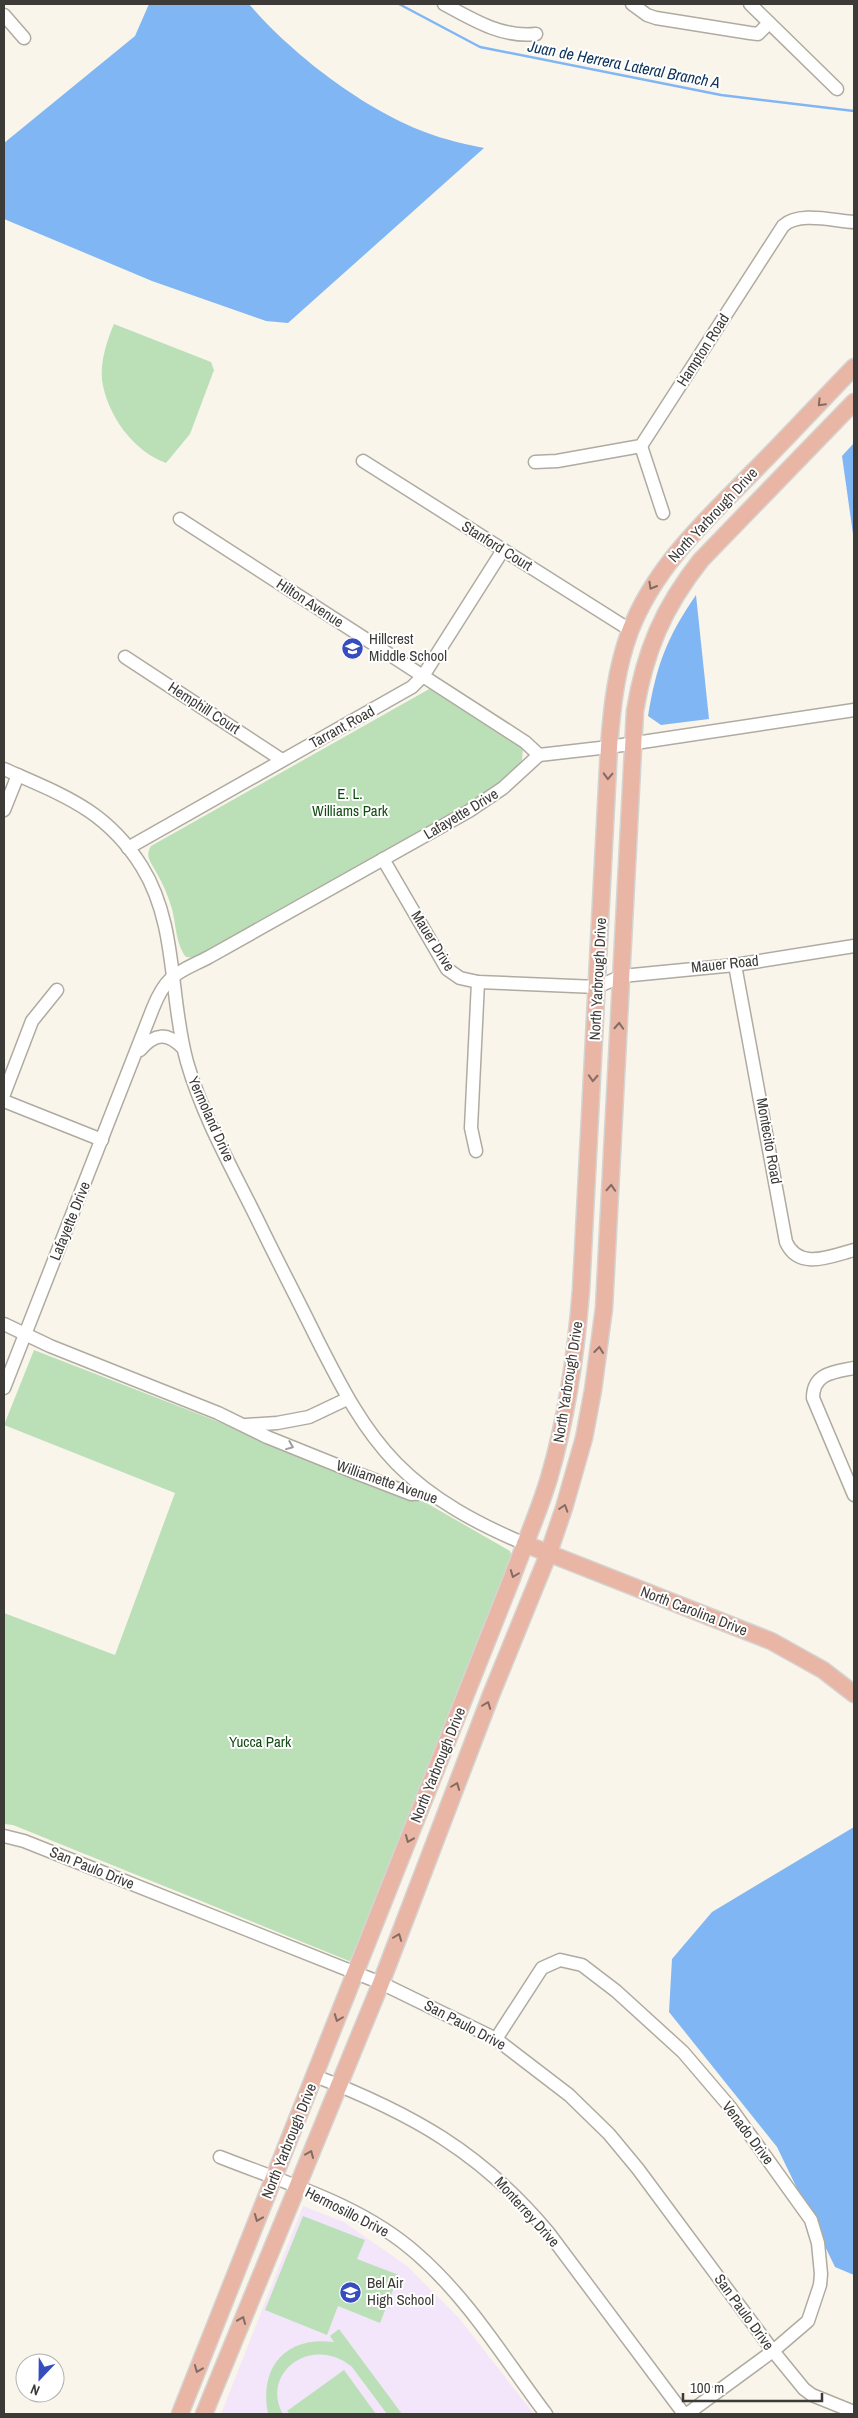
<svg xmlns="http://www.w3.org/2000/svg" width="858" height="2418" viewBox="0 0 858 2418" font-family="'Archivo Narrow',sans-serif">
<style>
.education{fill:#f3e6fa}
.green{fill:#bbe0b8}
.water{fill:#80b6f3}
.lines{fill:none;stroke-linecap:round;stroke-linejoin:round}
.stream{stroke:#80b6f3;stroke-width:2.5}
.minor-casing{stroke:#b0aba1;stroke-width:15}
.major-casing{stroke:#d4d4d3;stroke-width:19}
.minor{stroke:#fff;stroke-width:12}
.major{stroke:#e9b5a4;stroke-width:16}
.oneway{stroke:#826c63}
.oneway2{stroke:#9e9d9b}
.labels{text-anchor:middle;stroke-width:4;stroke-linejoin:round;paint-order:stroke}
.street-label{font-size:15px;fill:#3d3b37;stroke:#fff}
.poi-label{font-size:15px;fill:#3d3b37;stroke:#fff;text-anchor:start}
.park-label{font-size:15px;fill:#114c10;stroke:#fff}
.water-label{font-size:16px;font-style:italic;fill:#0c335a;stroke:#fff}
</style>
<rect width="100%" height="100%" fill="#faf5ea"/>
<path class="education" d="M303 2206 344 2222 407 2266 459 2318 534 2414H221Z"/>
<g class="green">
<path d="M114 324 211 362 214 370 190 434 166 463C133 451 107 415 102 380 100 362 107 340 114 324Z"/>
<path d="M431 688 523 748 522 760 510 776 489 791 198 958 186 957C176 945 176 924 172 909 168 895 162 882 155 870 150 861 145 856 151 846Z"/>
<path d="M34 1350 423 1501 510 1551 513 1561 357 1955 349 1961 13 1825 4 1824V1613L115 1655 175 1493 4 1425Z"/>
<path d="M303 2216 365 2240 357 2259 399 2275 380 2323 338 2306 327 2335 265 2310Z"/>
<path d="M339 2329 402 2414H387L352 2367C313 2334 260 2372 283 2414H268C259 2367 285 2336 334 2342L330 2336Z"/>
<path d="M344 2370 376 2414H290L287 2411Z"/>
</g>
<g class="water">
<path d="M149 4H249C295 58 377 120 446 139 459 143 471 145 484 148L288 323 266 321 152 281 4 219V143L135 36Z"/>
<path d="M854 443V541L842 456Z"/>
<path d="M696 595 709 719 661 725 648 716C656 666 667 637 696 595Z"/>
<path d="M854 1827V2275L835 2267 777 2147 669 2012 672 1959 712 1912Z"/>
</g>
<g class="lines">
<path class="stream" d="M399 4 480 47 721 95 854 111"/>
<defs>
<g id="minor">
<path d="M444 4C473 20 503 38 536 34"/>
<path d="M632 4 647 15 656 18 750 33 758 34 769 23"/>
<path d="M750 4 837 89"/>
<path d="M4 15 24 38"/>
<path d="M641 446 663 513"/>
<path d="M363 461 630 630"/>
<path d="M535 462 557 461 641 446 783 226C799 211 834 221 854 222"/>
<path d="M180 519 525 742 539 755"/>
<path d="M125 657 282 760"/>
<path d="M4 769C62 795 106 809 142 867 178 925 169 998 187 1062 204 1121 236 1175 262 1229 280 1266 299 1302 317 1339 340 1384 361 1427 396 1463 432 1500 478 1524 525 1544"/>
<path d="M4 810 18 775"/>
<path d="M128 848 412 687 423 676 503 550"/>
<path d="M383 859 447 969 460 978 478 982 597 987 622 976 735 965 854 946"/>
<path d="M735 965 786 1242C799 1271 831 1256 854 1250"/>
<path d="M140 1050C155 1033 167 1032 183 1048"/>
<path d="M4 1094 32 1021 57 990"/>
<path d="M4 1101 102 1140"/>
<path d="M476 1151 471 1128 478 982"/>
<path d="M4 1324 50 1346 218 1413 267 1437 359 1474 411 1494 430 1493"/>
<path d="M854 1368C834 1372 813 1373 813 1398L854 1495"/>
<path d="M4 1388 153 1008C167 973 178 973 209 957L469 811 503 788 539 755 609 747 854 710"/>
<path d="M246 1425 277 1423 309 1417 347 1399"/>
<path d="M4 1836 24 1841 381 1983 496 2039 569 2095 609 2134 638 2169 773 2351 804 2389 812 2395 854 2412"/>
<path d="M496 2039 542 1968 560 1960 582 1965 616 1991 683 2052 730 2107 811 2220 818 2243 821 2274 820 2285 808 2321 773 2351 687 2414"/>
<path d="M315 2076C411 2113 481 2152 548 2232L684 2414"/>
<path d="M220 2157C288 2184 362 2205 417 2254 469 2299 505 2360 546 2414"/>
</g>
<g id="major">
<path d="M525 1544 771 1641 823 1670 854 1694"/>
<path d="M180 2414 512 1578C524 1545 539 1512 549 1478 567 1417 576 1354 581 1290L609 747C612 707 616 669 630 631 655 566 706 520 754 471 788 437 821 401 854 367"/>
<path d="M204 2414 381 1983 491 1695 548 1555 564 1508 584 1438 593 1390 604 1308 635 711C645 651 663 608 701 560L854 402"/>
</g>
</defs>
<use href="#minor" class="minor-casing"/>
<use href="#major" class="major-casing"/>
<use href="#minor" class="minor"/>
<use href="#major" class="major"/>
</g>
<defs><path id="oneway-chevron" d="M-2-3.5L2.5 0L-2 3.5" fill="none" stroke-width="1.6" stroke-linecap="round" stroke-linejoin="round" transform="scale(1.25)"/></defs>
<g class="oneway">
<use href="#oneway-chevron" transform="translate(821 403) rotate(134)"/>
<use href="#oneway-chevron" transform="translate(652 586) rotate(120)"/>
<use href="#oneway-chevron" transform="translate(608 776) rotate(92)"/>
<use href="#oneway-chevron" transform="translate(619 1026) rotate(-87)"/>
<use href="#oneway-chevron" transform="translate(593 1078) rotate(93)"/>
<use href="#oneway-chevron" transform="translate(611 1188) rotate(-87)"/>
<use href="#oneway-chevron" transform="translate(599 1350) rotate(-83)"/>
<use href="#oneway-chevron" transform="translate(564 1508) rotate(-72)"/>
<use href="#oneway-chevron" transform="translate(514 1574) rotate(111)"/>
<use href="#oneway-chevron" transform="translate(487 1705) rotate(-69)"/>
<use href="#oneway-chevron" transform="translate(456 1786) rotate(-69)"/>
<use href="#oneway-chevron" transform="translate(409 1839) rotate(112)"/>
<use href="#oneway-chevron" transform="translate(398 1937) rotate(-69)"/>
<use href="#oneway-chevron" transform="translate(338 2018) rotate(111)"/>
<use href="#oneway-chevron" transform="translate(310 2154) rotate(-67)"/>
<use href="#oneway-chevron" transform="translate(258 2218) rotate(112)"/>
<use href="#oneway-chevron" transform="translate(242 2320) rotate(-68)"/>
<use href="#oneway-chevron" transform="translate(198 2369) rotate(112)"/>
</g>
<use class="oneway2" href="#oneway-chevron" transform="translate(290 1446) rotate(22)"/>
<defs>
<symbol id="school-disc" viewBox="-11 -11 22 22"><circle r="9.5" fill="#354dbe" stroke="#fff"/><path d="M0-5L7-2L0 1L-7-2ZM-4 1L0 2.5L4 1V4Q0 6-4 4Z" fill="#fff"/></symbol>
</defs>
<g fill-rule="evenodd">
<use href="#school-disc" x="340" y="636" width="25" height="25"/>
<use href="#school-disc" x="338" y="2280" width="25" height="25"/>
</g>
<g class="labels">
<g class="street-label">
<text transform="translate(703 350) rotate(-57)" y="5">Hampton Road</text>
<text transform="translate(713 515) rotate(-47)" y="5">North Yarbrough Drive</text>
<text transform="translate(497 546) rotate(32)" y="5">Stanford Court</text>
<text transform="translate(310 603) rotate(33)" y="5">Hilton Avenue</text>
<text transform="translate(204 708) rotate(33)" y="5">Hemphill Court</text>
<text transform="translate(342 727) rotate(-29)" y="5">Tarrant Road</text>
<text transform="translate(461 814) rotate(-31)" y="5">Lafayette Drive</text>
<text transform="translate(433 941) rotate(58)" y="5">Mauer Drive</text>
<text transform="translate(725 964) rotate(-6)" y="5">Mauer Road</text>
<text transform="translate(598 979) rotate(-87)" y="5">North Yarbrough Drive</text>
<text transform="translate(211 1119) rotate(66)" y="5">Yermoland Drive</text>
<text transform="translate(769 1141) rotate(80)" y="5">Montecito Road</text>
<text transform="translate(70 1221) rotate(-68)" y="5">Lafayette Drive</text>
<text transform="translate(568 1382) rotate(-81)" y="5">North Yarbrough Drive</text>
<text transform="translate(387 1482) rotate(19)" y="5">Williamette Avenue</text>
<text transform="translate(694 1611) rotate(21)" y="5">North Carolina Drive</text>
<text transform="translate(438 1765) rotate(-68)" y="5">North Yarbrough Drive</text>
<text transform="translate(92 1868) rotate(22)" y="5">San Paulo Drive</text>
<text transform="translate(465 2025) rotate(28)" y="5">San Paulo Drive</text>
<text transform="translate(748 2133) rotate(53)" y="5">Venado Drive</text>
<text transform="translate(289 2141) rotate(-68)" y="5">North Yarbrough Drive</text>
<text transform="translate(347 2212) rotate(27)" y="5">Hermosillo Drive</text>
<text transform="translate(527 2212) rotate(48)" y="5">Monterrey Drive</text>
<text transform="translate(744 2312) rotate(54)" y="5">San Paulo Drive</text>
</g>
<g class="poi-label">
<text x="369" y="644">Hillcrest<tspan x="369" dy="17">Middle School</tspan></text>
<text x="367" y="2288">Bel Air<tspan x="367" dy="17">High School</tspan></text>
</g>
<g class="park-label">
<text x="350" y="799">E. L.<tspan x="350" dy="17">Williams Park</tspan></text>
<text x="260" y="1747">Yucca Park</text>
</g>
<g class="water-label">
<text transform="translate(624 64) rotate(11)" y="6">Juan de Herrera Lateral Branch A</text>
</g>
</g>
<rect width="858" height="2418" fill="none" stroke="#3d3b37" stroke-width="10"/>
<g transform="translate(40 2378) rotate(202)"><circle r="24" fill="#ffffff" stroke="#b1b1af"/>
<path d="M0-4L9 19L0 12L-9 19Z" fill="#354dbe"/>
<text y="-8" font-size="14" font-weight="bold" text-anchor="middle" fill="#3d3b37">N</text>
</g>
<path d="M683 2393v8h139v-8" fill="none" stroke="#3d3b37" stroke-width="2.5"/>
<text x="690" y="2393" font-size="15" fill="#3d3b37" stroke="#ffffff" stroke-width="4" paint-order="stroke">100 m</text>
</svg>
